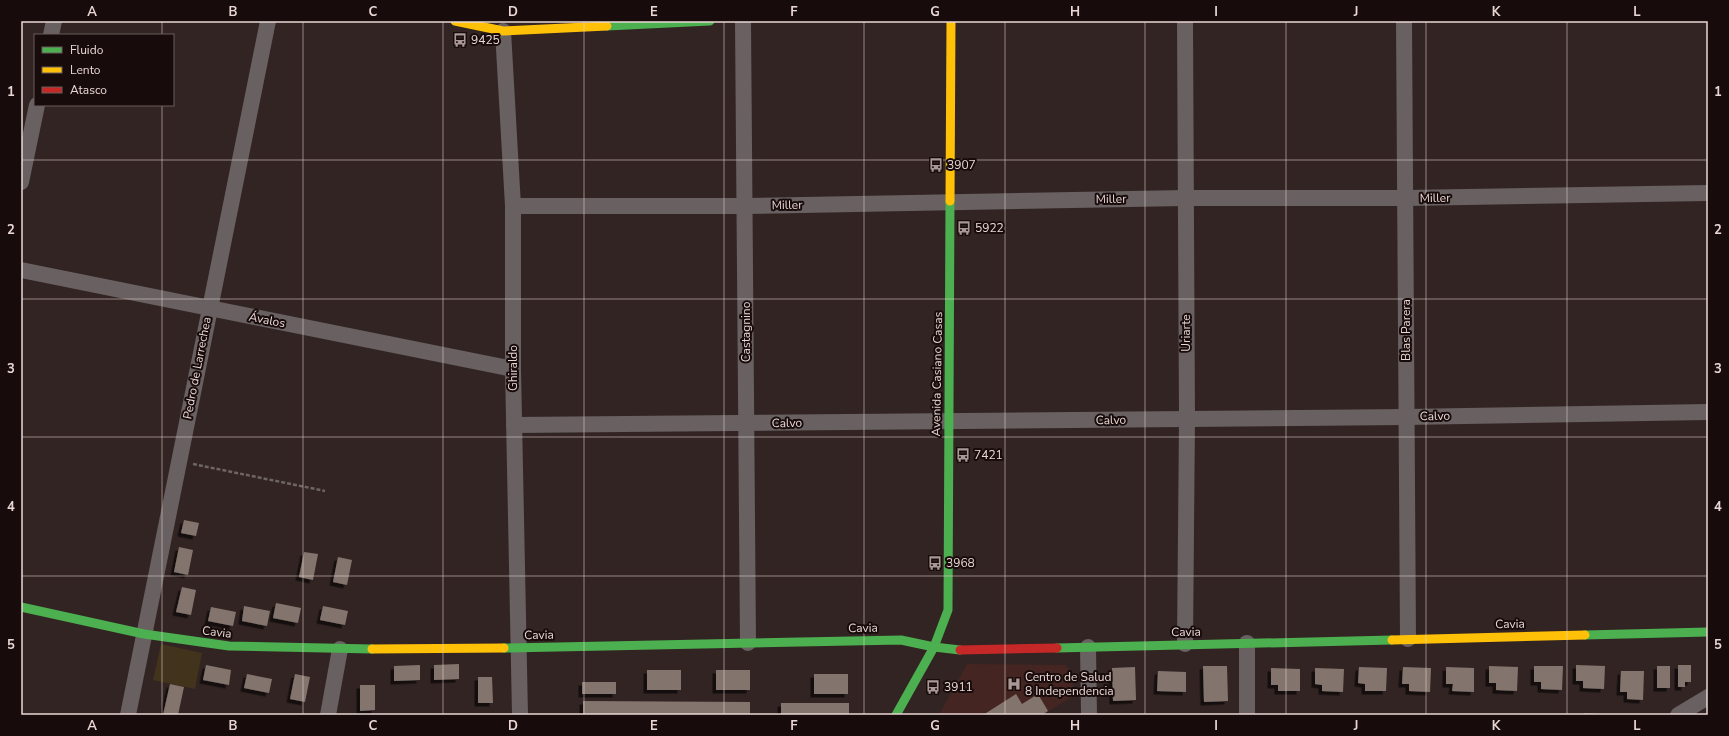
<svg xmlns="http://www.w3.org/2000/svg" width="1729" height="736" viewBox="0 0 1729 736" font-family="'Nunito Sans',sans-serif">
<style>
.built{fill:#442522}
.green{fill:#42331c}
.building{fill:#83746d;filter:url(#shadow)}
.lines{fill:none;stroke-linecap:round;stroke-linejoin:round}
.path{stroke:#6d6464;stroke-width:2.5;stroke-dasharray:4 2;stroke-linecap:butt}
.street{stroke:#686061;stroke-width:16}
.fast{stroke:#4caf50;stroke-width:9}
.slow{stroke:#ffc107;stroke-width:9}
.jam{stroke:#c62828;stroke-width:9}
.grid{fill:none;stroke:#ead7d5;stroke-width:1;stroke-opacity:0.55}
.labels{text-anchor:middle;stroke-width:4;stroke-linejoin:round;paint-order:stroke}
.poi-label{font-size:12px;fill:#ead7d5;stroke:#170c0b;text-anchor:start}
.street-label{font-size:12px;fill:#ead7d5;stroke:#170c0b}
.neatline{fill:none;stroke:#ead7d5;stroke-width:1.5}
.grid-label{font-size:13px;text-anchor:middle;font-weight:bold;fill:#ead7d5}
</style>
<defs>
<filter id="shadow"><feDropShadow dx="-3.5" dy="3.5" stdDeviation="0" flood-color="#0009"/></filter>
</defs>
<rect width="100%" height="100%" fill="#322422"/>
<path class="built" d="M967 664 1065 665 1072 672 1074 696 1042 715H939Z"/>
<path class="green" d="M161 644 202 653 195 689 153 680Z"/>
<g class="building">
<path d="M184 520 199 523 196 536 181 533Z"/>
<path d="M179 547 193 550 188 575 174 572Z"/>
<path d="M304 552 318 554 313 580 299 577Z"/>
<path d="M338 557 352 560 347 585 333 582Z"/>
<path d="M182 587 196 590 191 615 176 612Z"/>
<path d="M276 603 301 608 298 623 273 618Z"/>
<path d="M244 606 270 611 267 626 242 621Z"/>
<path d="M323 606 348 611 345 625 320 620Z"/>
<path d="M211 607 236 612 233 626 208 621Z"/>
<path d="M459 664V679L434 680V665Z"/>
<path d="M206 665 231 670 229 685 203 680Z"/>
<path d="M420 665V680L394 681V666Z"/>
<path d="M1576 665 1605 666 1604 689 1583 688V681H1576Z"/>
<path d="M1678 665H1691V682H1685V687H1678Z"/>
<path d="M1203 666H1227L1228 701 1204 702Z"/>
<path d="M1489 666 1518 667 1517 691 1496 690V683H1489Z"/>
<path d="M1534 666H1563L1562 690 1541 689V682H1534Z"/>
<rect x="1657" y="666" width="13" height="22"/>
<path d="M1135 667 1136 700 1113 701 1112 668Z"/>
<path d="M1359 667 1387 668 1386 691H1365V684L1358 683Z"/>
<path d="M1403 667 1431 668 1430 692 1409 691V684H1402Z"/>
<path d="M1446 667 1474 668V692L1452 691 1453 684H1446Z"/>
<path d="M1271 668 1300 669V691H1278V685H1271Z"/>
<path d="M1315 668 1344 669 1343 692 1322 691V685L1315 684Z"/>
<rect x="647" y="670" width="34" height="20"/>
<rect x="716" y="670" width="34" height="20"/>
<path d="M1158 671 1186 672V692L1157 691Z"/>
<path d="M1621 671H1644L1643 700 1627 699V692H1620Z"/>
<path d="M247 674 272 679 269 693 244 688Z"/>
<path d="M295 674 310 677 305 702 290 699Z"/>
<rect x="814" y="674" width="34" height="20"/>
<path d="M478 677H492L493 703H478Z"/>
<rect x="582" y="682" width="34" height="12"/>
<path d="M170 684 184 687 178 715H163Z"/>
<path d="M360 685H375V710L360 711Z"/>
<path d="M1016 694 1022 704 1038 694 1048 711 1042 715H983Z"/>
<path d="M583 701 750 702V715H583Z"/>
<rect x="781" y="703" width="68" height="12"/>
<path d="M1584 713 1601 714V715H1584Z"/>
</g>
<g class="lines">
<path class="path" d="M193 464 325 491"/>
<g class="street">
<path d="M743 21 748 643"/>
<path d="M1404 21 1408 639"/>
<path d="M503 31 513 206V369L520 715"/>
<path d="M51 35 54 21"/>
<path d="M21 182 37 105"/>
<path d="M513 206H745L1186 198H1406L1708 193"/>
<path d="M21 270 513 369"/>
<path d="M514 425 1406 417 1708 412"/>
<path d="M1247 643V715"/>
<path d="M1185 644 1187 419 1185 21"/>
<path d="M1088 647 1089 715"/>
<path d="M128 715 268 21"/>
<path d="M328 715 340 649"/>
<path d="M1678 715 1708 697"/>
</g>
<g class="fast">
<path d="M607 26 710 21"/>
<path d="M21 607 144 634 229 646 372 649"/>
<path d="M1585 635 1708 632"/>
<path d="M504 648 901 640 934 647 960 650"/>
<path d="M1057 648 1392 640"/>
<path d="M896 715 934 647 948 610 950 201"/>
</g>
<g class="slow">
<path d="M455 21 503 31 607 26"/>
<path d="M950 201 951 21"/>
<path d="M1392 640 1585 635"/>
<path d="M372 649 504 648"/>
</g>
<path class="jam" d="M960 650 1057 648"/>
</g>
<path class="grid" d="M162 21V35M303 21V715M443 21V715M584 21V715M724 21V715M864 21V715M1005 21V715M1145 21V715M1286 21V715M1426 21V715M1567 21V715M162 105V715M21 160H1708M21 299H1708M21 437H1708M21 576H1708"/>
<defs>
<symbol id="bus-bare" viewBox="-9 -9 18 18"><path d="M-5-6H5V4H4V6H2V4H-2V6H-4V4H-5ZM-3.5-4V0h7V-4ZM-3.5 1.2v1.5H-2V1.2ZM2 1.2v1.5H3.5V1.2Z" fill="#aa9896" stroke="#170c0b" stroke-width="2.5" paint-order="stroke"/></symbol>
<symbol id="hospital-bare" viewBox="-9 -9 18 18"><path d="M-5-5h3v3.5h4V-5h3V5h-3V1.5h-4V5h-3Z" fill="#aa9896" stroke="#170c0b" stroke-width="2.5" paint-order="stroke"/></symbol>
</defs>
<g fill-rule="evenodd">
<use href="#bus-bare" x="450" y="30" width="20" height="20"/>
<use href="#bus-bare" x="926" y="155" width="20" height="20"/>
<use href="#bus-bare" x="954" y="218" width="20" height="20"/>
<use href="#bus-bare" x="953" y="445" width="20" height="20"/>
<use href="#bus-bare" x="925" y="553" width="20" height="20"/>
<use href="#hospital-bare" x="1004" y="674" width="20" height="20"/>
<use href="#bus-bare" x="923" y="677" width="20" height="20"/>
</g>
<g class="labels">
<g class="poi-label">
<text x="471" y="44">9425</text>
<text x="947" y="169">3907</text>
<text x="975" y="232">5922</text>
<text x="974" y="459">7421</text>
<text x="946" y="567">3968</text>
<text x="1025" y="681">Centro de Salud<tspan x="1025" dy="14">8 Independencia</tspan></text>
<text x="944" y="691">3911</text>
</g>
<g class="street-label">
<text transform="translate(1435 198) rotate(-1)" y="4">Miller</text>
<text transform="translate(1111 199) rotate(-1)" y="4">Miller</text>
<text transform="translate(787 205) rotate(-1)" y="4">Miller</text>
<text transform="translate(267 320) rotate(11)" y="4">Ávalos</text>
<text transform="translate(1406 330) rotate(-90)" y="4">Blas Parera</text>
<text transform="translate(746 332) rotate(-90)" y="4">Castagnino</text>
<text transform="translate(1186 333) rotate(-90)" y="4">Uriarte</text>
<text transform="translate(197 368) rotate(-79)" y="4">Pedro de Larrechea</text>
<text transform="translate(513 368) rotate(-90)" y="4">Ghiraldo</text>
<text transform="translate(937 374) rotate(-89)" y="4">Avenida Casiano Casas</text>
<text transform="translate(1435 416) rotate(-1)" y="4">Calvo</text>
<text transform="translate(1111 420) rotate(-1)" y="4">Calvo</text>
<text transform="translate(787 423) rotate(-1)" y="4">Calvo</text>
<text transform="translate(1510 624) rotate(-1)" y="4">Cavia</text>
<text transform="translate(863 628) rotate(-1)" y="4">Cavia</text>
<text transform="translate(217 632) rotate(7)" y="4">Cavia</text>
<text transform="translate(1186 632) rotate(-1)" y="4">Cavia</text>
<text transform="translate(539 635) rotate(-1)" y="4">Cavia</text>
</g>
</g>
<rect width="1729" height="736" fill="none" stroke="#170c0b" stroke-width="44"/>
<rect x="34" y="34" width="140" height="72" fill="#170c0b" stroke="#6b5d5c"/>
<rect x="42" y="47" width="20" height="6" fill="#4caf50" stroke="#6b5d5c"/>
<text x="70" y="54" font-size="12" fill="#ead7d5">Fluido</text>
<rect x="42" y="67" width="20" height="6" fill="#ffc107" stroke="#6b5d5c"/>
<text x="70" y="74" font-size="12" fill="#ead7d5">Lento</text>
<rect x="42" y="87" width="20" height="6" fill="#c62828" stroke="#6b5d5c"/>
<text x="70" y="94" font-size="12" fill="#ead7d5">Atasco</text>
<rect x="22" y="22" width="1685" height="692" class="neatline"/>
<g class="grid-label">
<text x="92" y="16">A</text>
<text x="233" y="16">B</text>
<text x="373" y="16">C</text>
<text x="513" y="16">D</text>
<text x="654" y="16">E</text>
<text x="794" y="16">F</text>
<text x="935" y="16">G</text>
<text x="1075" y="16">H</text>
<text x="1216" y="16">I</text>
<text x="1356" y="16">J</text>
<text x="1496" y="16">K</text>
<text x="1637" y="16">L</text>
<text x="11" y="96">1</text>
<text x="1718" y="96">1</text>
<text x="11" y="234">2</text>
<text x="1718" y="234">2</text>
<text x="11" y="373">3</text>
<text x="1718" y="373">3</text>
<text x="11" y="511">4</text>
<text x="1718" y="511">4</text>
<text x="11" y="649">5</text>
<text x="1718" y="649">5</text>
<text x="92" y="730">A</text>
<text x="233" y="730">B</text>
<text x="373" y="730">C</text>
<text x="513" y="730">D</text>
<text x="654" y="730">E</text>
<text x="794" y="730">F</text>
<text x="935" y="730">G</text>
<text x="1075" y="730">H</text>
<text x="1216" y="730">I</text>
<text x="1356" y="730">J</text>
<text x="1496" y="730">K</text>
<text x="1637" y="730">L</text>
</g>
</svg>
